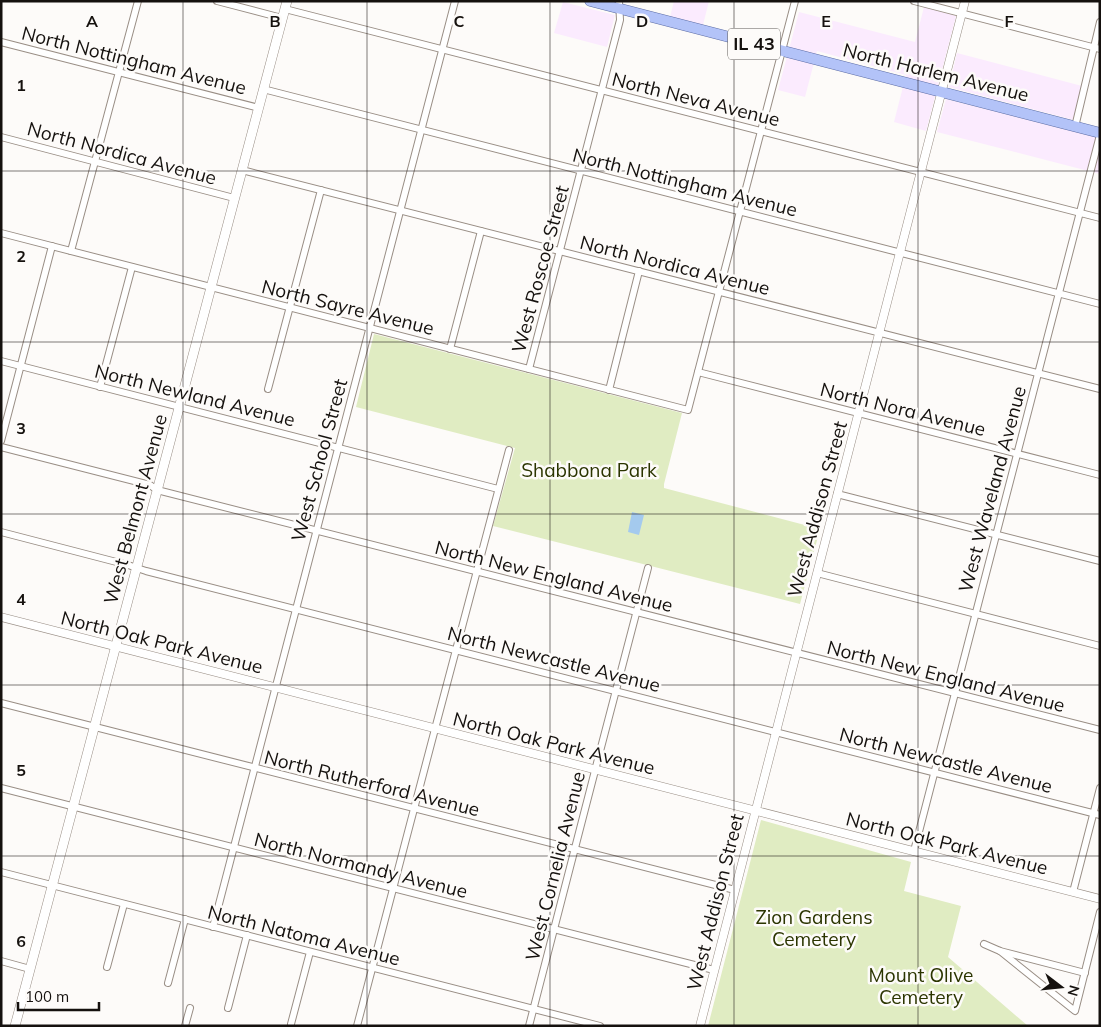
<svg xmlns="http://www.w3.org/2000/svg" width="1101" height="1027" viewBox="0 0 1101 1027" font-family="Mulish,sans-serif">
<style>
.commercial{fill:#fbebfe}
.green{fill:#e0ecc2}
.water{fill:#a4caee}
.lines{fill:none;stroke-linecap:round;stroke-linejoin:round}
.minor-casing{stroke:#998e85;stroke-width:8}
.tertiary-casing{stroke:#998e85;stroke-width:9}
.secondary-casing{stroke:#998e85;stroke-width:10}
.primary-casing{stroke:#5b6ba3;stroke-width:11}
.minor{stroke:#fff;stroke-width:6}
.tertiary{stroke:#fff;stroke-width:8}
.secondary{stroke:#fff;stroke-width:9}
.primary{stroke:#b3c3f8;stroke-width:10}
.grid{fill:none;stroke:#15110e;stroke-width:1;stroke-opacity:0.55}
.labels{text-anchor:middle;stroke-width:5;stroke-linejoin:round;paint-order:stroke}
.shield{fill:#fdfbf9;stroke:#5b5754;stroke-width:1}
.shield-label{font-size:18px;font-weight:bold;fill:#15110e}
.street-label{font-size:19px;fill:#15110e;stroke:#fdfbf9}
.park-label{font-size:19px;fill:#2b3500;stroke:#fdfbf9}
.grid-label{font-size:16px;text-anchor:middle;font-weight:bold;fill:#15110e;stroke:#fdfbf9;stroke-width:5;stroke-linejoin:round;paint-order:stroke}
</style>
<rect width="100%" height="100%" fill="#fdfbf9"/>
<g class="commercial">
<path d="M674 1H709L703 25 670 17Z"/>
<path d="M563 2 615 15 607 47 554 33Z"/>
<path d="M924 7 956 16 926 131 894 122 906 75 817 51 805 97 778 90 799 12 915 42Z"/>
<path d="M957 53 1082 86 1074 120 949 87Z"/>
<path d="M946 99 1100 138V174L937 132Z"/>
</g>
<g class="green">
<path d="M374 334 682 413 664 484V488L820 529 800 604 493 526 515 448 356 407Z"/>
<path d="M761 820 911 862 904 891 961 906 948 957 1028 1026H708Z"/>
</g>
<path class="water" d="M632 512 644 515 639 535 628 532Z"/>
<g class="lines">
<defs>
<g id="minor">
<path d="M217 1 282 18"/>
<path d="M914 1 1100 49"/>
<path d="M285 9 1100 218"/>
<path d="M1 42 259 108"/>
<path d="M263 89 1100 304"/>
<path d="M1075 127 1100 22"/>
<path d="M1 137 234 198"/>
<path d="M242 170 1100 389"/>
<path d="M1 233 688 410 795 1"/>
<path d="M71 251 138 1"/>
<path d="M450 349 481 231"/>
<path d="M1 361 498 489"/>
<path d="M529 369 620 20 619 1"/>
<path d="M698 372 1100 475"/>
<path d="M100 387 132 267"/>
<path d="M268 389 321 190"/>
<path d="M609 390 639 271"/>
<path d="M1 441 52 246"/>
<path d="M1 447 150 485 157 490 1100 730"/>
<path d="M837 494 1100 561"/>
<path d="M1 532 128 565 146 571 1100 815"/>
<path d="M817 573 1100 646"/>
<path d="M1 703 735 890"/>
<path d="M1 788 714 970"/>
<path d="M914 851 1100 135"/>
<path d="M1 872 600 1026"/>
<path d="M1073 892 1100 788"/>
<path d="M213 927 455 1"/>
<path d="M984 944 1000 951 1085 973"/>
<path d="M1000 951 1075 1011 1100 912"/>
<path d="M1 961 30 969"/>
<path d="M107 967 124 904"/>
<path d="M168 983 185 919"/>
<path d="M228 1008 247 935"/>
<path d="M291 1024 310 952"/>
<path d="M185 1026 190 1008"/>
<path d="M357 1026 435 729 509 450"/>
<path d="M529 1026 598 759 648 568"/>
</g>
<g id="tertiary">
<path d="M1 617 1100 899"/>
<path d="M700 1026 965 1"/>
</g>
<path id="secondary" d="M15 1026 287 1"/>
<path id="primary" d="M590 1 1100 133"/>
</defs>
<use href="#minor" class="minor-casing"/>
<use href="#tertiary" class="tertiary-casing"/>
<use href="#secondary" class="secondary-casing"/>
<use href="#primary" class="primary-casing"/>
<use href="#minor" class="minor"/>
<use href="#tertiary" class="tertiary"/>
<use href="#secondary" class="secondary"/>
<use href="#primary" class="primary"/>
</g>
<path class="grid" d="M183 1V1026M367 1V1026M550 1V1026M734 1V1026M918 1V1026M1 171H1100M1 342H1100M1 514H1100M1 685H1100M1 856H1100"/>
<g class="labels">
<rect class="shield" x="728" y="28.5" width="52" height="31" rx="4"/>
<g class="shield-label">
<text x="754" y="50">IL 43</text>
</g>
<g class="street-label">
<text transform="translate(134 60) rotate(14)" y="7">North Nottingham Avenue</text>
<text transform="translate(936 72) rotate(14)" y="7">North Harlem Avenue</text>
<text transform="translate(696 99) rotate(14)" y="7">North Neva Avenue</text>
<text transform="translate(122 153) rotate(15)" y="7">North Nordica Avenue</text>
<text transform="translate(685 182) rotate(14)" y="7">North Nottingham Avenue</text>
<text transform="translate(675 265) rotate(14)" y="7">North Nordica Avenue</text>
<text transform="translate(540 269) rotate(-75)" y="7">West Roscoe Street</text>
<text transform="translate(348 307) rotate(14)" y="7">North Sayre Avenue</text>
<text transform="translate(195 395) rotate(14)" y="7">North Newland Avenue</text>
<text transform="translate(903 409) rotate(14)" y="7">North Nora Avenue</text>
<text transform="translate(319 460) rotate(-75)" y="7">West School Street</text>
<text transform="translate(992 489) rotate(-75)" y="7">West Waveland Avenue</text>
<text transform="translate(135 509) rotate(-75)" y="7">West Belmont Avenue</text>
<text transform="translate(817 509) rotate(-75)" y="7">West Addison Street</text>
<text transform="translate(554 576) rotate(14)" y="7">North New England Avenue</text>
<text transform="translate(162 642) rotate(14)" y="7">North Oak Park Avenue</text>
<text transform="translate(554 659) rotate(14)" y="7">North Newcastle Avenue</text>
<text transform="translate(946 676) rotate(14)" y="7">North New England Avenue</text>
<text transform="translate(554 743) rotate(14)" y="7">North Oak Park Avenue</text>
<text transform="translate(946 760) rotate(14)" y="7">North Newcastle Avenue</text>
<text transform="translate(372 783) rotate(14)" y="7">North Rutherford Avenue</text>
<text transform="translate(947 843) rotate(14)" y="7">North Oak Park Avenue</text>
<text transform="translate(361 865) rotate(14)" y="7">North Normandy Avenue</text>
<text transform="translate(555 866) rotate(-76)" y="7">West Cornelia Avenue</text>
<text transform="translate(715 902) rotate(-76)" y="7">West Addison Street</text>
<text transform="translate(304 935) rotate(14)" y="7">North Natoma Avenue</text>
</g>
<g class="park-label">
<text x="589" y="477">Shabbona Park</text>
<text x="814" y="924">Zion Gardens<tspan x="814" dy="22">Cemetery</tspan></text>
<text x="921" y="982">Mount Olive<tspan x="921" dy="22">Cemetery</tspan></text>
</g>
</g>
<g class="grid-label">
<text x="92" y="27">A</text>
<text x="275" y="27">B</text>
<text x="459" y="27">C</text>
<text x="642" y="27">D</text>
<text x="826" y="27">E</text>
<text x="1009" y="27">F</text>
<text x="21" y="91">1</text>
<text x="21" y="262">2</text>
<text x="21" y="434">3</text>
<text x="21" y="605">4</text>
<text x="21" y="776">5</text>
<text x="21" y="947">6</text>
</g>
<rect width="1101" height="1027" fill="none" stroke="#15110e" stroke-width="5"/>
<g transform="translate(1061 987) rotate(106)" stroke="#fdfbf9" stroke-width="4" paint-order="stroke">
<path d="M0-4L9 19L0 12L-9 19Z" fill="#15110e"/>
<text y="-8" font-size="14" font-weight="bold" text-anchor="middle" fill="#15110e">N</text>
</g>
<path d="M18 1002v8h81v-8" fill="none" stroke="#15110e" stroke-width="2.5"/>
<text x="25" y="1002" font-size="15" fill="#15110e" stroke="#fdfbf9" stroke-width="4" paint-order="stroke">100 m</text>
</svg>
